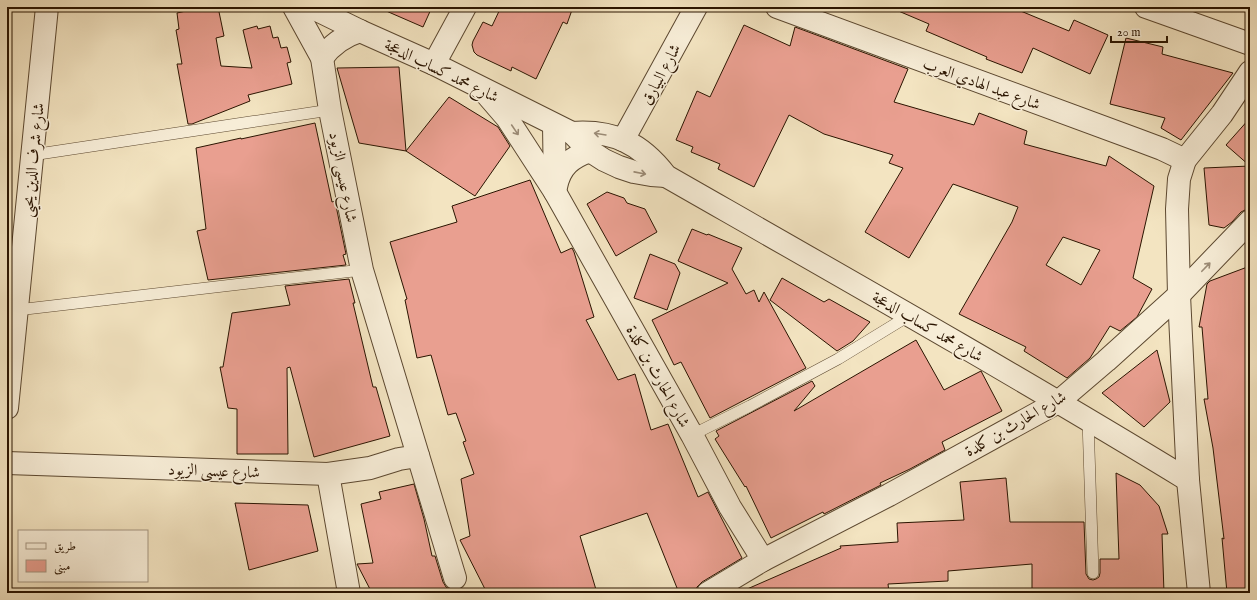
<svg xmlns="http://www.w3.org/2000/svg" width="1257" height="600" viewBox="0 0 1257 600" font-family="'IM FELL English',Amiri,serif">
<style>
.building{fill:#e99f90;stroke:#2a1400;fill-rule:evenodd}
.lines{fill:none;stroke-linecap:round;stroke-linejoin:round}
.service-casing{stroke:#5c4830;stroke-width:12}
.minor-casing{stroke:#5c4830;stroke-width:24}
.service{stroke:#f7edd7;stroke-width:11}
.minor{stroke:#f7edd7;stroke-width:22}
.oneway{stroke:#9b8b76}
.labels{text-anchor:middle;stroke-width:3;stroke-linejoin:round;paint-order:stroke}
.street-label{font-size:16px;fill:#2a1400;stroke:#f7edd7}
</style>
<rect width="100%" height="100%" fill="#f3e4c1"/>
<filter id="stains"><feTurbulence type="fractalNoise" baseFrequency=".005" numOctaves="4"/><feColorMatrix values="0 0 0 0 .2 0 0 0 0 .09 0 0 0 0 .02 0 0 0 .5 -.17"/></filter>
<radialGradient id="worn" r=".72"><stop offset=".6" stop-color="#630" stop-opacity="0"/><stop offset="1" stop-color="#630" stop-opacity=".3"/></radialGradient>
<g class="building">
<path d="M194 7H218L224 36 216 38 221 66 252 68 243 30 257 26 258 29 270 26 273 38 278 37 281 48 287 47 291 62 287 63 292 84 248 95 250 101 192 124H188L177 64H182L176 30 179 29 177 13 195 9Z"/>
<path d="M377 7H432L423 27Z"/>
<path d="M501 7H573L567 24 563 22 536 79 512 67 511 71 477 55 474 52 472 45 473 41 483 22 492 26Z"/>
<path d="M889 7H1011L1069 31 1074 20 1108 35 1090 74 1033 48 1022 73 986 59 987 57 926 31 929 24Z"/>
<path d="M744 25 790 46 795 27 908 69 894 102 974 125 979 113 1027 131 1024 144 1106 166 1109 156 1154 186 1133 278 1152 289 1137 317 1120 331 1110 326 1090 358 1067 378 1024 351 1026 347 959 314 1012 222 1018 207 953 184 909 258 865 232 903 168 889 163 893 155 824 134 789 115 754 187 718 169 720 164 691 152 693 147 676 140 697 91 710 97ZM1063 237 1100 250 1081 285 1046 265Z"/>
<path d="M1126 38 1163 47 1162 54 1233 73 1181 140 1161 128 1165 118 1110 104Z"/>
<path d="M399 67 406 151 359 143 337 68Z"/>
<path d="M449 97 498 127 510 146 475 196 406 151Z"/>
<path d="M1250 118V166L1226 145Z"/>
<path d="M315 123 332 202 335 201 346 254 343 255 346 265 208 280 197 231 206 229 196 148 241 138V139Z"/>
<path d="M1250 166V198L1247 209 1241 212 1232 222 1224 228 1209 225 1204 168Z"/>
<path d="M530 180 561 253 572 248 574 252 594 317 586 320 618 380 635 374 651 430 668 424 698 497 708 492 742 558 702 582 697 587 696 593H679L647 513 580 536 597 593H487L460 540 470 536 461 479 474 474 463 442 466 441 456 413 448 415 431 355 417 358 405 300 407 299 390 242 457 222 452 206Z"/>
<path d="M607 192 624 198 627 203 645 209 657 232 616 256 587 204Z"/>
<path d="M692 229 707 235 708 234 742 248 732 269 746 294 754 290 759 302 764 292 806 368 710 418 681 362 674 365 652 320 728 283 678 261Z"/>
<path d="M650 254 675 264 680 273 667 310 634 298Z"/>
<path d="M1250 266V593H1227L1222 538 1224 539 1213 448 1204 399H1208L1202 327H1199L1207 284 1210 281Z"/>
<path d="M782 278 824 302 829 299 870 322 853 341 837 351 770 300Z"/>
<path d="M349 279 355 303H353L373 387H376L390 436 314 457 290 367 287 368 288 454H237V409L228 408 220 367H223L232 313 290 305 285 286Z"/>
<path d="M916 340 944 390 981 371 1002 411 942 442 945 450 910 469 880 483 881 485 824 514 823 512 771 538 746 486 745 487 715 439 719 436 716 431 812 381 815 386 794 411Z"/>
<path d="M1157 350 1170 402 1144 427 1102 393Z"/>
<path d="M1116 473 1140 485 1159 506 1168 534H1162L1164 593H1103V591H1032V564L948 571V581L888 584 889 593H738L841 548 840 546 898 542 897 523 964 520 960 482 1006 478 1010 522H1084L1086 574 1089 579 1093 580 1096 579 1099 577 1100 573V559H1119Z"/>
<path d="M414 484 424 519 432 556H435L443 582 446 587 451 590 453 593H372L357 564 373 563 361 504 381 499 379 492Z"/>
<path d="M235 503 308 505 318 551 249 570Z"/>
</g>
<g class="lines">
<defs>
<g id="service">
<path d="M32 155 330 110"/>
<path d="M17 310 362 270"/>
<path d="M1088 420 1093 573"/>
<path d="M692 435 750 406 838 359 910 315"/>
</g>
<g id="minor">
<path d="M294 7 322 58 330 110 362 270 455 578"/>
<path d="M311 7 360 31 434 64 572 133 590 151 604 160 619 167 634 172 651 175 666 176"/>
<path d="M777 7 1138 140 1162 149 1185 160"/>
<path d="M1146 7 1250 44"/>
<path d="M322 58C332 44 344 36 360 31"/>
<path d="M434 64 465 7"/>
<path d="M482 89 507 118 555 192 692 435 730 507 763 560"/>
<path d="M554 125 555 192"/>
<path d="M572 133C613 130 641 143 666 176 841 276 1016 375 1188 480"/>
<path d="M623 140 696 7"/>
<path d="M556 187C560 166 572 157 590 151"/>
<path d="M7 408 47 7"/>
<path d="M7 463 328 474 370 468 399 459 418 456"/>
<path d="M328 474 349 593"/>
<path d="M708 593 763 560 889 495 1058 402 1106 361 1179 295 1250 221"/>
<path d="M1199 593 1188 480 1179 295 1177 209 1179 179 1185 160 1222 114 1250 72"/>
</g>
</defs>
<use href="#service" class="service-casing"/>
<use href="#minor" class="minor-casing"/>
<use href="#service" class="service"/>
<use href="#minor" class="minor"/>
</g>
<defs><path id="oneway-shaft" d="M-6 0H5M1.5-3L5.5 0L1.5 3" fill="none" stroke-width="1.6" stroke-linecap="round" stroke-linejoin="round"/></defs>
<g class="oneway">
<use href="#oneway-shaft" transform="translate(515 130) rotate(56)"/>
<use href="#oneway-shaft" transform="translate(600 134) rotate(-171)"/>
<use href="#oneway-shaft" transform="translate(640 173) rotate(11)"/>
<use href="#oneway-shaft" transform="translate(1206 267) rotate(-46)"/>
</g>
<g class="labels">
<g class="street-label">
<text transform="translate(442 70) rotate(26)" y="6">شارع محمد كساب الدعجة</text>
<text transform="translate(660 74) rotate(-62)" y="6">شارع البيارق</text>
<text transform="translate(982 83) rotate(20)" y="6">شارع عبد الهادي العرب</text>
<text transform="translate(32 160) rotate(-84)" y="6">شارع شرف الدين يحيى</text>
<text transform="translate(344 177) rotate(79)" y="6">شارع عيسى الزيود</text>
<text transform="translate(928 326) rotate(30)" y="6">شارع محمد كساب الدعجة</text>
<text transform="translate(659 376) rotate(61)" y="6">شارع الحارث بن كلدة</text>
<text transform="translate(1015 423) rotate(-30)" y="6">شارع الحارث بن كلدة</text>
<text transform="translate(214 470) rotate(2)" y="6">شارع عيسى الزيود</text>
</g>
</g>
<rect width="1257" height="600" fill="none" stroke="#f3e4c1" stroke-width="24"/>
<rect x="8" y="8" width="1241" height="584" fill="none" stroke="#2a1400" stroke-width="2"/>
<rect x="12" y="12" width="1233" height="576" fill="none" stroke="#2a1400"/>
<rect x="18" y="530" width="130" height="52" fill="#f7edd7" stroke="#a59681"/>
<rect x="26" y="543" width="20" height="6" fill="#f7edd7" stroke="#a59681"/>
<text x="54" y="550" font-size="12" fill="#2a1400">طريق</text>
<rect x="26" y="560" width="20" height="12" fill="#e99f90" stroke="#a59681"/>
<text x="54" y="570" font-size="12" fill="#2a1400">مبنى</text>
<path d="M1111 36v6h56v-6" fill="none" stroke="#2a1400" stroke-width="2"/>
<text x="1117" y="36" font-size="12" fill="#2a1400" stroke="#f7edd7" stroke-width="3" paint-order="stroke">20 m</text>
<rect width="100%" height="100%" filter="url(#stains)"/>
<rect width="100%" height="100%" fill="url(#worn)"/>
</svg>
